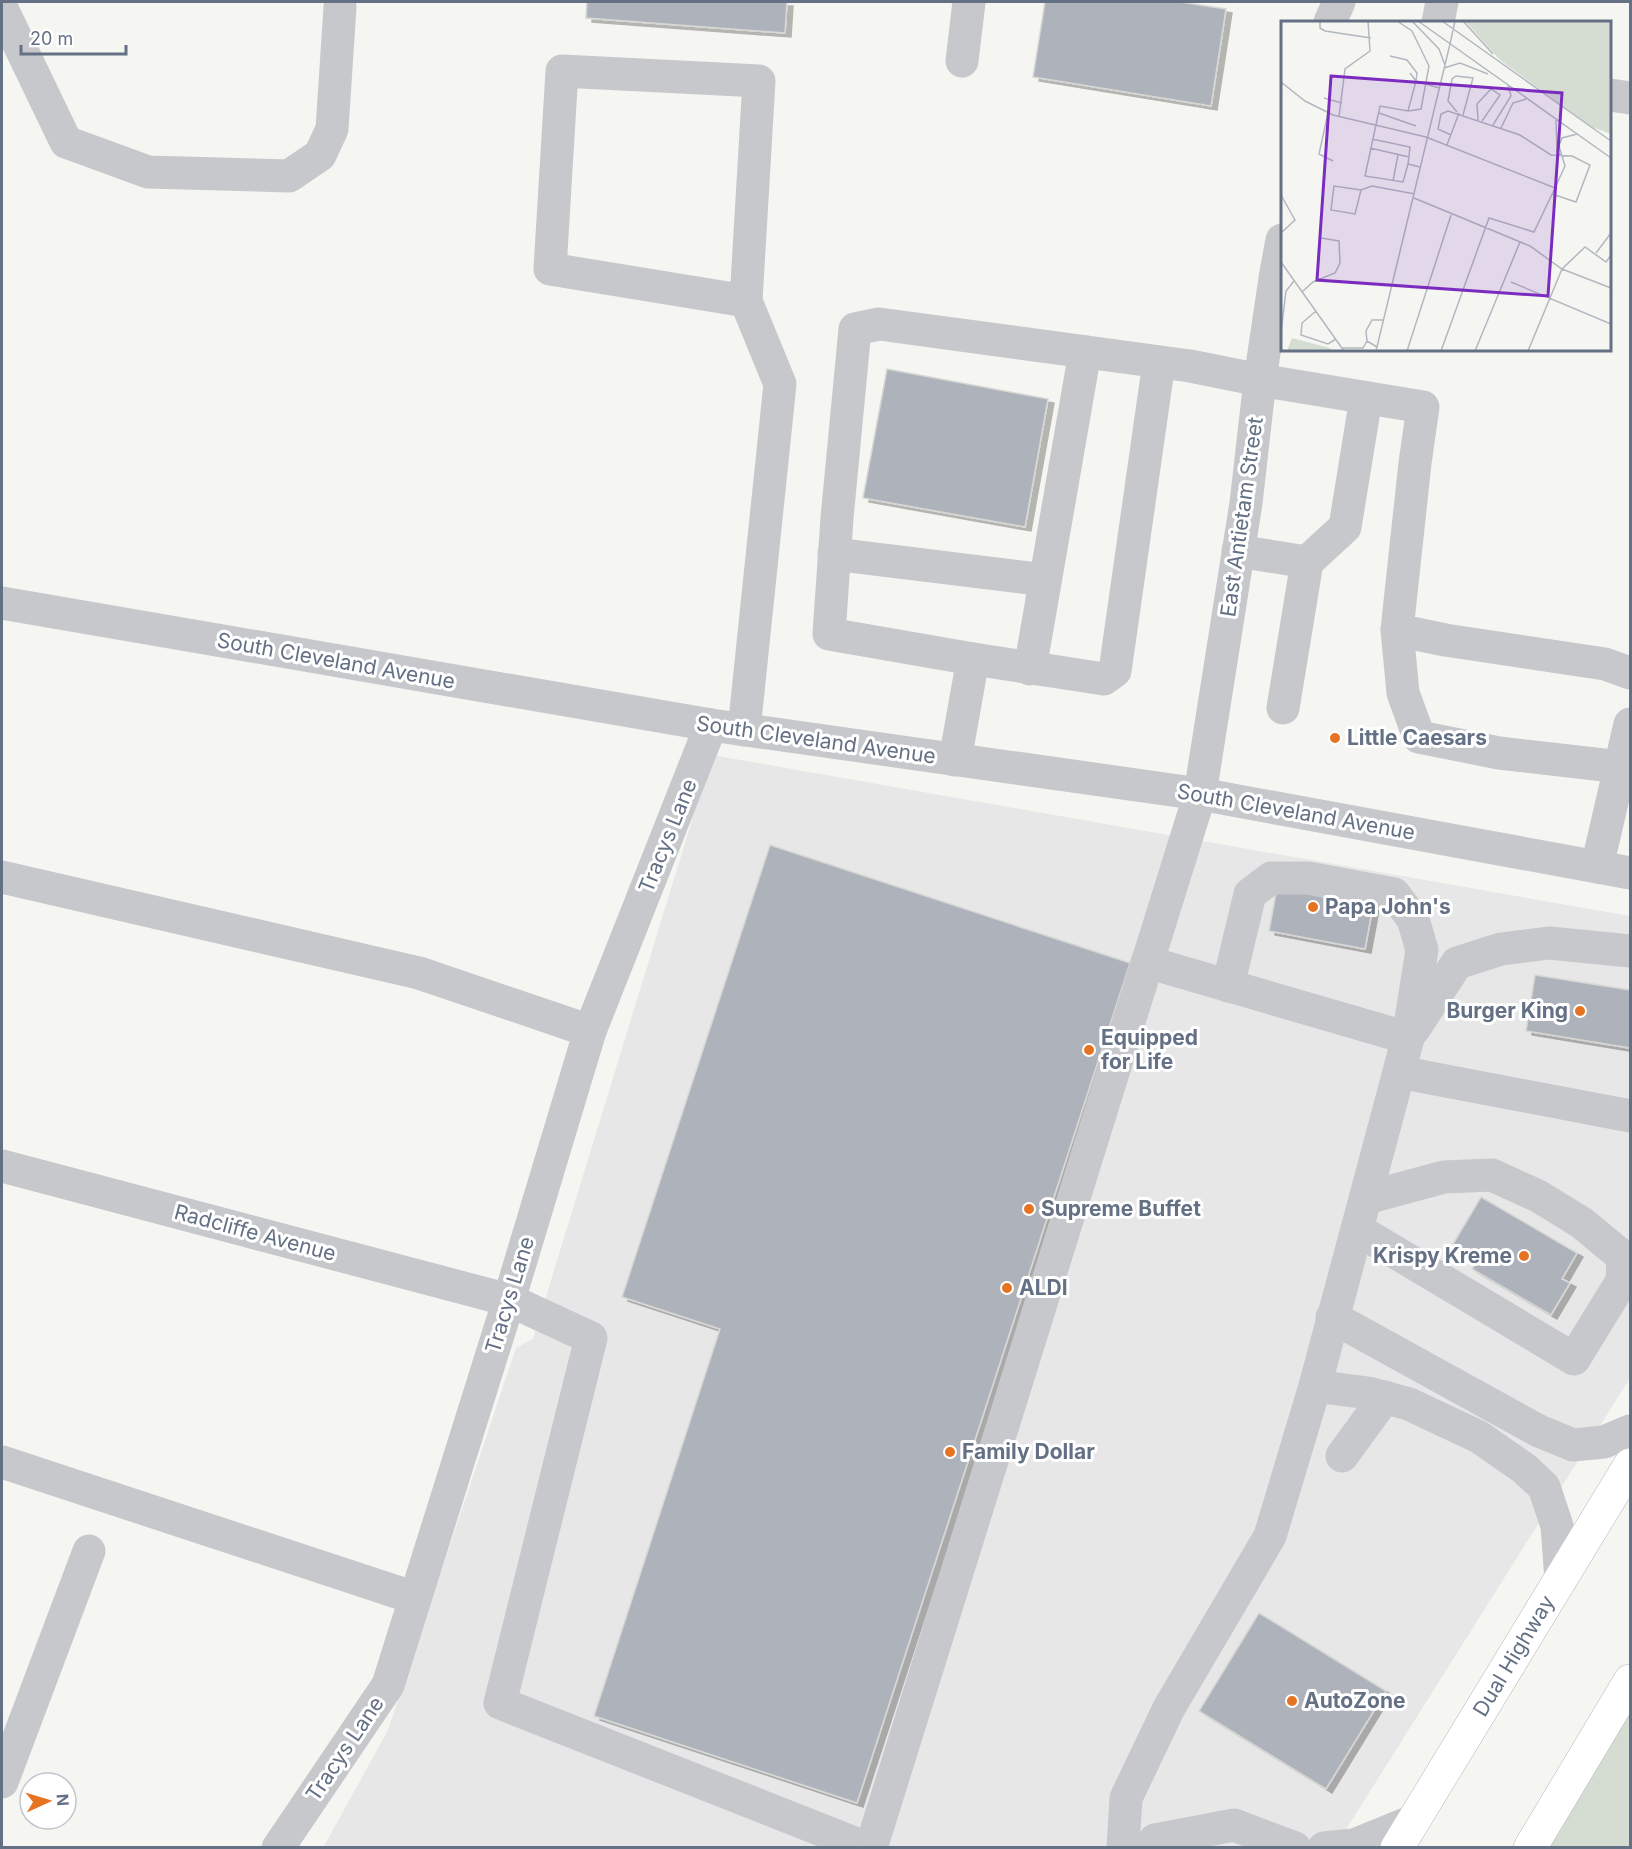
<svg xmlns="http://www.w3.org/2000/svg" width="1632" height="1849" viewBox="0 0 1632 1849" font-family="Inter,sans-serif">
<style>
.built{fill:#e6e7e6}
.green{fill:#d5ddd3}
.building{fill:#aeb3bb;stroke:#d7d7d5;stroke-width:1.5;filter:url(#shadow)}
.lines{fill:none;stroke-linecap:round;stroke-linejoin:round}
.major-casing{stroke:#b6b9be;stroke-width:34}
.minor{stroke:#c6c8cc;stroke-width:33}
.major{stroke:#fff;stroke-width:33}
.poi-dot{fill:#e67322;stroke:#fff;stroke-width:2}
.labels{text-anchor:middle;stroke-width:6;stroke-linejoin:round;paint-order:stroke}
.street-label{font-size:21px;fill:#647084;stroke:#fff}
.poi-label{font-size:21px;font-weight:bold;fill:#647084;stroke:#fff;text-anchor:start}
.inset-road{fill:none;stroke:#b2b8bf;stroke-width:1.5}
.view{fill:#7b2cbf;fill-opacity:0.15;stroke:#7b2cbf;stroke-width:3}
.inset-edge{fill:none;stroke:#647084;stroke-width:3}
</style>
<defs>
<filter id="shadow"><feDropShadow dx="6" dy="4" stdDeviation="0" flood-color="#0004"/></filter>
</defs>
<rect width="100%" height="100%" fill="#f5f6f2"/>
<path class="built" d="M712 755 1630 916V1378L1335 1847 323 1848 388 1730 516 1348 533 1339Z"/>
<path class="green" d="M1630 1670V1847H1539Z"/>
<g class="building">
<path d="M587 2H787L785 33 586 18Z"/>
<path d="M1045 2H1180L1226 9 1211 106 1033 77Z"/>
<path d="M887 369 1048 399 1025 527 863 498Z"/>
<path d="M770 845 1130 963 857 1803 594 1716 720 1329 622 1297Z"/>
<path d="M1277 888 1373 906 1365 949 1269 931Z"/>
<path d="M1535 975 1630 990V1048L1526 1031Z"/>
<path d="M1481 1197 1577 1253 1562 1279 1570 1283 1551 1315 1472 1269 1478 1259 1453 1244Z"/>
<path d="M1259 1613 1386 1691 1326 1789 1199 1711Z"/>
</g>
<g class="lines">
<defs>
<g id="major">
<path d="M1397 1848 1630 1465"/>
<path d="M1530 1848 1630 1681"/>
</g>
</defs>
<use href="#major" class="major-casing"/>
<g class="minor">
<path d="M2 9 66 142 148 172 289 176 320 155 332 129 340 7"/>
<path d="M1330 22 1339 2"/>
<path d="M1438 22 1442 2"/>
<path d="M962 61 969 2"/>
<path d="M1610 95 1630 98"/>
<path d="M1238 551 1307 562"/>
<path d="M834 554 1045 580"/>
<path d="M2 603 711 725 1200 794 1630 873"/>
<path d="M1397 630 1403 693 1419 737 1499 753 1630 768"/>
<path d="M973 659 1104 679 1115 671 1159 362"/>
<path d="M1030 669 1085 352"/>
<path d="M1283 708 1307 562 1345 527 1366 398"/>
<path d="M744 730 780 384 746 301 759 81 562 71 550 269 746 301"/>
<path d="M955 760 973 659 829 634 837 518 855 329 879 324 1190 366 1260 380 1423 407 1415 463 1397 630 1445 640 1605 664 1630 673"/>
<path d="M1597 867 1630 724"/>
<path d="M2 877 419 973 590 1031"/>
<path d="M1147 962 1408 1038"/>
<path d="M1414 1029 1457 963 1501 949 1549 943 1630 951"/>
<path d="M1399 1072 1630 1116"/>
<path d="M2 1166 509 1300 591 1338 500 1703 867 1848"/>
<path d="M1358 1230 1574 1359 1622 1281 1623 1257 1582 1223 1538 1196 1492 1175 1444 1177 1366 1198"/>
<path d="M1332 1317 1539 1431 1573 1445 1604 1442 1630 1431"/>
<path d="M1315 1386 1368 1393 1409 1404 1479 1437 1525 1469 1544 1487 1557 1526 1561 1580"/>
<path d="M1342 1456 1385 1397"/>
<path d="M2 1462 415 1598"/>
<path d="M2 1782 89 1551"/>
<path d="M278 1848 388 1685 509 1300 590 1031 711 725"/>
<path d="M871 1848 1200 794 1246 503 1260 380 1276 272 1282 240"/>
<path d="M1123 1848 1126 1798 1169 1708 1270 1536 1315 1386 1399 1072 1408 1038 1422 950 1413 919 1394 894 1308 878H1271L1250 894 1228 986"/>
<path d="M1150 1848 1155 1840 1234 1825 1295 1848"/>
<path d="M1324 1848 1354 1845 1413 1821"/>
</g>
<use href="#major" class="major"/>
</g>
<g class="poi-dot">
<circle cx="1335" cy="738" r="6"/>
<circle cx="1313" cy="907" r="6"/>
<circle cx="1580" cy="1011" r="6"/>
<circle cx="1089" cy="1050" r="6"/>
<circle cx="1029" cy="1209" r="6"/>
<circle cx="1524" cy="1256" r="6"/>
<circle cx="1007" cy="1288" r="6"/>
<circle cx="950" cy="1452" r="6"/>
<circle cx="1292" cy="1701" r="6"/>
</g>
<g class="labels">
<g class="street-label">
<text transform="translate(1242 517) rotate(-82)" y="7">East Antietam Street</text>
<text transform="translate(336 661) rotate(10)" y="7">South Cleveland Avenue</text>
<text transform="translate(816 740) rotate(8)" y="7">South Cleveland Avenue</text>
<text transform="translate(1296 812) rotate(10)" y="7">South Cleveland Avenue</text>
<text transform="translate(668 836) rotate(-68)" y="7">Tracys Lane</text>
<text transform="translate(255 1233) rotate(15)" y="7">Radcliffe Avenue</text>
<text transform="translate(510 1295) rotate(-73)" y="7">Tracys Lane</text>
<text transform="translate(1514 1656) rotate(-59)" y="7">Dual Highway</text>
<text transform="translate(345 1749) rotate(-56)" y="7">Tracys Lane</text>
</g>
<g class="poi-label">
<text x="1347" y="745">Little Caesars</text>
<text x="1325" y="914">Papa John's</text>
<text x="1568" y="1018" text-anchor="end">Burger King</text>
<text x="1101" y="1045">Equipped<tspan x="1101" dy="24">for Life</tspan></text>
<text x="1041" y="1216">Supreme Buffet</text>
<text x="1512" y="1263" text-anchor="end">Krispy Kreme</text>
<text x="1019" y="1295">ALDI</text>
<text x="962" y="1459">Family Dollar</text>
<text x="1304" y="1708">AutoZone</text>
</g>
</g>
<g transform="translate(1281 21)">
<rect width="330" height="330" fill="#f5f6f2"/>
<path d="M184 0H330V113L311 106 219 39ZM11 317 49 327 51 330H6Z" fill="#d5ddd3"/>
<path class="inset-road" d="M39 0V7L44 10 90 17M116 0 131 10 148 45 140 88 127 90M131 0 158 28 164 44M137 0 330 137M161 0 330 120M182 0 212 33M169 23 174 0M109 35 126 39 136 52 135 60 127 90 99 85 84 155 122 161 127 143 139 146M163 47 179 42 207 53M129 52 135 60 158 67M0 61 24 80 52 94 145 116 274 167 253 211 208 197 160 330M43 77 61 82M176 91 167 80 171 58 175 55 192 57 182 94M47 92 38 133 52 140M98 92 135 105M58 96 64 48 89 30 87 0M197 99 196 83 210 68 219 74 201 100M275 99 276 131 280 134M212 104 230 75 227 64M220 107 232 82 245 78M170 114 157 108 160 93 167 90 239 114 270 134 291 135 309 144 295 181 271 173M91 118 129 126 127 143M166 124 178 92M89 127 128 136M112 160 117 134M274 167 284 145 278 125 281 117 296 113M80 169 74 193 50 189 53 165 80 169 91 165 134 173M0 174 14 199 0 212M133 177 249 225 281 248 330 267M315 232 330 212M0 241 63 330M230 261 330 303M21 271 32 261 54 252 59 242 58 220 40 217M35 290 21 302 20 314 47 323 55 318M0 311 5 270 13 260M96 326 86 320 85 310 91 299H103M61 327H82L86 320M95 330 169 23M126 330 170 194M194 330 239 221M247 330 281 248 304 226 325 241 330 234"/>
<path class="view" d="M50 55 281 72 267 275 36 259Z"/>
<rect width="330" height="330" class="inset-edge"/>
</g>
<rect width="1632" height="1849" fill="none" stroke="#647084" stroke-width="6"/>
<g transform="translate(48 1801) rotate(86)"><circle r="28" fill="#ffffff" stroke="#c1c6ce" stroke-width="1.5"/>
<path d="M0-4.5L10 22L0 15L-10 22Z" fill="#e67322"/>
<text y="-9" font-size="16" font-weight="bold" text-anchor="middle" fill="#647084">N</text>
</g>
<path d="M21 45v9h105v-9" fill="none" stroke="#647084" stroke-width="3"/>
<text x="30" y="45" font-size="18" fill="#647084" stroke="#ffffff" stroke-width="4.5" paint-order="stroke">20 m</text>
</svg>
